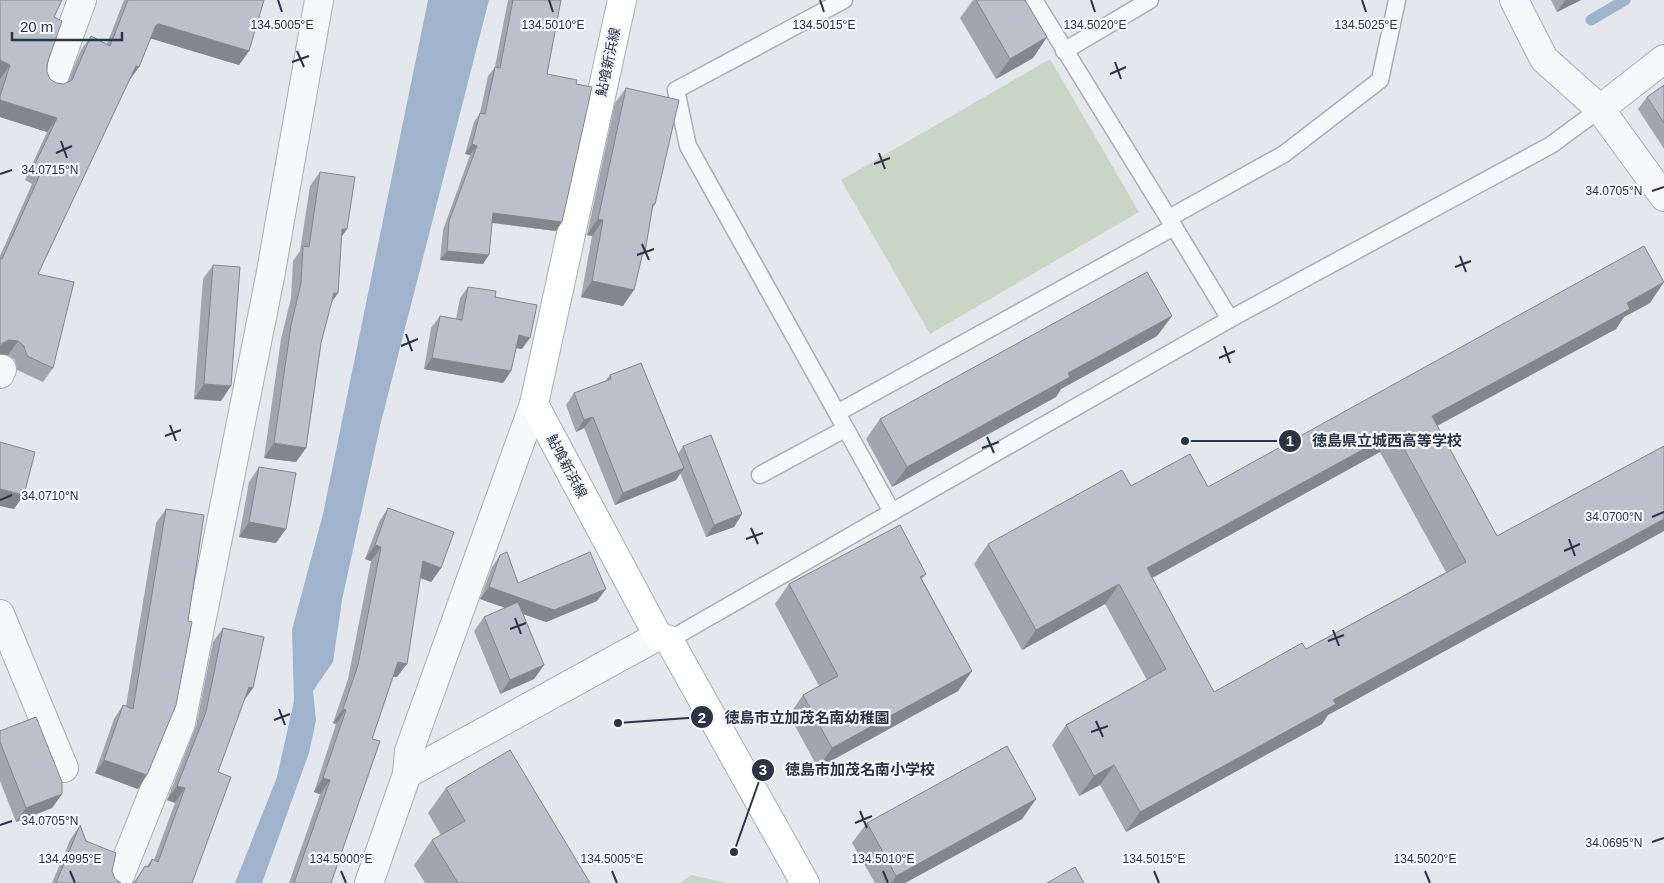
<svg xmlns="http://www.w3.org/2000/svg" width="1664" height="883" viewBox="0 0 1664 883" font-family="Helvetica,'Noto Sans JP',sans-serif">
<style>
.green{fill:#c9d6c5}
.water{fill:#9fb4cc}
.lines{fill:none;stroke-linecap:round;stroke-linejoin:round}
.stream{stroke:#9fb4cc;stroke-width:11}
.service-casing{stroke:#a9aeb7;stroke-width:19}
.minor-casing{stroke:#a9aeb7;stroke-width:30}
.secondary-casing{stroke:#a9aeb7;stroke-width:30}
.service{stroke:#f7f8fa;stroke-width:16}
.minor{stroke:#f7f8fa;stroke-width:28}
.secondary{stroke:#fff;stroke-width:28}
.wall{fill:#a1a5ae;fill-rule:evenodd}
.shaded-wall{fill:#83868d}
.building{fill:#bbc0ca;stroke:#83868d;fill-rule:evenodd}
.ticks{fill:none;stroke:#2b3445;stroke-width:2}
.labels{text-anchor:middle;stroke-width:4.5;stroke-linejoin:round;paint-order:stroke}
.street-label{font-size:14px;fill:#2b3445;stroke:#f4f6f9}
.ticks-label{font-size:12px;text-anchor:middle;fill:#2b3445;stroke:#f4f6f9;stroke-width:4.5;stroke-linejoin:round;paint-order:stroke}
.leader{fill:none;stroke:#2b3445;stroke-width:2}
.callout-dot{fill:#2b3445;stroke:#f4f6f9;stroke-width:2}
.mark-label{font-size:15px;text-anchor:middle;font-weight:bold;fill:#fff}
.callout-label{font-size:15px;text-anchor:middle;font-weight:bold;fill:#2b3445;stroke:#f4f6f9;stroke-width:4.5;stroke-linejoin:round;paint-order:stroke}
</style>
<rect width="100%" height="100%" fill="#e4e7ec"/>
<g class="green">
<path d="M1050 59 1139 212 930 334 841 180Z"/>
<path d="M692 875 726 883H680Z"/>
</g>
<path class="water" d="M428 0H489L381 422 342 600 333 662 313 691 316 720 309 753 262 883H235L277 777 294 701 292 630 323 514Z"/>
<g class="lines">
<path class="stream" d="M1591 20 1625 0"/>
<defs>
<g id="service">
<path d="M844 0 676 90 688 146 837 413 1174 227 1034 0"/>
<path d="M1064 51 1150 0"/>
<path d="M1169 218 1284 154 1380 80 1397 0"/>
<path d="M1230 319 1551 145 1600 109"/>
<path d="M837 413 892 512 1230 319 1174 227"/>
<path d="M760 475 845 429"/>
<path d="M669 640 892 512"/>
</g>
<g id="minor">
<path d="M1514 0 1544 59 1600 109 1664 197"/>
<path d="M52 83 82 0"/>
<path d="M1600 109 1664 59"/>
<path d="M0 374 2 369"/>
<path d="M0 614 64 768"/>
<path d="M407 774 658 636"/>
<path d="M117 883 181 723 270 277 319 0"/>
<path d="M369 883 407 774 409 751 534 404"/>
</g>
<path id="secondary" d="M622 0 534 404 658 636 669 640 805 883"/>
</defs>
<use href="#service" class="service-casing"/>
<use href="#minor" class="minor-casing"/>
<use href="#secondary" class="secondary-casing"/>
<use href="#service" class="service"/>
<use href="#minor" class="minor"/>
<use href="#secondary" class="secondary"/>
</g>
<g class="wall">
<path d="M0 0 54 17 47 72 50 79 56 83 64 84 67 83 81 50 91 36 107 44 124 0H264L249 51 239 65 151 38 128 81 38 274 53 368 43 382 17 370 15 360 8 355 0 354V256L32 184 25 180 47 132 0 117Z"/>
<path d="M508 0H561L547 74 562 222 556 231 492 223 483 264 440 260 443 230 470 155 465 154 474 122 480 113 488 76 495 67Z"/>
<path d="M973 0H1025L1047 37 1033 58 996 79 960 18Z"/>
<path d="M1551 0H1581L1557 12Z"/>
<path d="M1664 85V149L1638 109 1647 97Z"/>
<path d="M626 88 655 204 652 209 645 252 642 256 623 306 581 297 592 236 587 235 615 103Z"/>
<path d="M320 172 347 229 342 236 338 293 331 303 321 343 306 448 296 462 264 458 281 339 291 298 293 261 300 251 310 186Z"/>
<path d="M213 265 221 401 194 399 203 279Z"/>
<path d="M468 287 495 297 522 349 516 348 511 371 503 383 424 369 431 328 440 316 456 319 460 298Z"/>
<path d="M1650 303 1624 317 1616 329 1437 426 1497 536 1664 446V531L1328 715 1322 724 1126 832 1100 785 1079 796 1052 745 1066 725 1147 680 1105 604 1022 650 974 564 988 544 1131 486 1208 487ZM1380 452 1446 572 1306 649 1214 692 1152 578Z"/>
<path d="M1172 316 1157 336 1061 389 1056 397 892 487 866 439 880 419Z"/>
<path d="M610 375 678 454 683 446 742 514 734 527 706 537 680 473 676 480 615 505 584 428 576 432 566 405 574 393 605 381Z"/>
<path d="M259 467 276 543 239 537 249 482Z"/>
<path d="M388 508 441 568 431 582 420 578 397 677H393L372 739 331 883H289L320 794 314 792 336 724 333 723 348 679 371 561 365 559 379 522Z"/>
<path d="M166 509 188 621 138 789 95 773 114 719 123 705 126 706 156 523Z"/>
<path d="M500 555 518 583 597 601 546 622 523 614 544 665 534 679 500 694 474 631 484 617 506 608 480 599 492 567Z"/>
<path d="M926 574 922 579 972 671 958 691 818 768 789 715 803 695 819 686 775 604 789 584Z"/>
<path d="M223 628 244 700 218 772 192 883 134 882 145 866H147L152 859 154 860 175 803 167 800 196 726 213 642Z"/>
<path d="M0 731 62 794 52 808 16 822 0 781Z"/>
<path d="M446 788 590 883H425L414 865 432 840 441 835 428 813Z"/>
<path d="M1036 799 1022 819 905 883H875L852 843 867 823Z"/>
<path d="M80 825 86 841 112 871 115 879 121 883H52L70 840Z"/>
</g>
<g class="shaded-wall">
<path d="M1565 0H1581L1557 12Z"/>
<path d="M159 24 249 51 239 65 149 38 156 25Z"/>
<path d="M1047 37 1033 58 996 79 1010 59Z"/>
<path d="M0 60 10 65 0 79Z"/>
<path d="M136 66 139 67 129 81 126 80Z"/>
<path d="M0 100 57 118 47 132 0 117Z"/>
<path d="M472 144 477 146 470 155 465 154Z"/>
<path d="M493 213 562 222 556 231 486 222Z"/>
<path d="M598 219 603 220 592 236 587 235Z"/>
<path d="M342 229H347L337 243Z"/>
<path d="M447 251 489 255 483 264 440 260Z"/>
<path d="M592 281 634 290 623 306 581 297Z"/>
<path d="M1664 282 1650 303 1624 317 1616 329 1418 436 1432 416 1627 303Z"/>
<path d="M334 293H338L328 307Z"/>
<path d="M1172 316 1157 336 1061 389 1056 397 892 487 907 467 1068 373Z"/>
<path d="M519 335 530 338 522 349 510 347Z"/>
<path d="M9 340 18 341 8 355 0 354V346Z"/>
<path d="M432 358 511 371 503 383 424 369Z"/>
<path d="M204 384 231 386 221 401 194 399Z"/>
<path d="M593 417 584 428 576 432 584 420Z"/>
<path d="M1395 432 1380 452 1132 589 1147 568Z"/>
<path d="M274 443 306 448 296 462 264 458Z"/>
<path d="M684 468 676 480 615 505 623 493Z"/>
<path d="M0 489 24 495 14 509 0 506Z"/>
<path d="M742 514 734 527 706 537 714 525Z"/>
<path d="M1664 519V531L1328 715 1322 724 1126 832 1140 812 1333 700Z"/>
<path d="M249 522 286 529 276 543 239 537Z"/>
<path d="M375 545 381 547 371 561 365 559Z"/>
<path d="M423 561 441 568 431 582 413 575Z"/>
<path d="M1119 584 1105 604 1022 650 1036 630Z"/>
<path d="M489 587 606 589 597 601 546 622 480 599Z"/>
<path d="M398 662 407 664 397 677 388 676Z"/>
<path d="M544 665 534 679 500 694 510 680Z"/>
<path d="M972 671 958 691 818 768 832 748Z"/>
<path d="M249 687 253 688 243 702Z"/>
<path d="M343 709 346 710 336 724 333 723Z"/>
<path d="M104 760 147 775 138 789 95 773Z"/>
<path d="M1114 765 1100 785 1079 796 1094 776Z"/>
<path d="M323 778 330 780 320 794 314 792Z"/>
<path d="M177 786 185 788 175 803 167 800Z"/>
<path d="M62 794 52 808 16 822 26 808Z"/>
<path d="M1036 799 1022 819 905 883H891L896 876Z"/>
</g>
<g class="building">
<path d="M0 0H62L54 17 62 21 47 64V72L50 79 56 83 64 84 72 80 91 36 110 46 128 0H264L249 51 159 24 156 25 139 67 136 66 38 274 74 282 53 368 27 356 24 346 18 341 9 340 1 344H0V258L2 259 42 170 34 166 57 118 0 100V96L10 65 0 60Z"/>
<path d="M513 0H561L547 74 577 80 576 84 592 87 562 222 493 213 489 255 447 251 449 221 477 146 472 144 480 113 485 114 495 67 500 68Z"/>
<path d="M976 0H1025L1047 37 1010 59Z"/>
<path d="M1664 85V123L1647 97Z"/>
<path d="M626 88 679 100 655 204H653L645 252H643L634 290 592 281 603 220 598 219Z"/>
<path d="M320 172 355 177 347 229H342L338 293H334L321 343 306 448 274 443 291 325 301 283 303 246 309 247Z"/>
<path d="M1644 246 1664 282 1627 303 1630 309 1432 416 1497 536 1664 446V519L1333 700 1336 704 1140 812 1114 765 1094 776 1066 725 1166 669 1119 584 1036 630 988 544 1122 470 1131 486 1190 454 1208 487ZM1395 432 1466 562 1306 649 1302 643 1214 692 1147 568Z"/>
<path d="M213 265 240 267 231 386 204 384Z"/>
<path d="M1147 272 1172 316 1068 373 1070 377 907 467 880 419Z"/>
<path d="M468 287 496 291 495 297 537 305 530 338 519 335 511 371 432 358 440 316 462 320Z"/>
<path d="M641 363 684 468 623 493 593 417 584 420 574 393 611 379 610 375Z"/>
<path d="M711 435 742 514 714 525 683 446Z"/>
<path d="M0 442 35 452 24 495 0 489Z"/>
<path d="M259 467 296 473 286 529 249 522Z"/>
<path d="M388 508 454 532 441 568 423 561 407 664 398 662 372 739 380 741 331 883H294L330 780 323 778 346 710 343 709 358 665 381 547 375 545Z"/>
<path d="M166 509 204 515 188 621 192 622 176 705 147 775 104 760 123 705 133 709Z"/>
<path d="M900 525 926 574 920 577 972 671 832 748 803 695 838 676 789 584Z"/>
<path d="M507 552 518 583 590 552 606 589 554 610 489 587 500 555Z"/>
<path d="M518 602 544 665 510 680 484 617Z"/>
<path d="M223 628 264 637 253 688 249 687 218 772 231 777 192 883H132L136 881 145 866 149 867 152 859 158 862 185 788 177 786 206 712Z"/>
<path d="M36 717 62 782V794L26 808 0 742V731Z"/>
<path d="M1007 746 1036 799 896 876 867 823Z"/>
<path d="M510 750 590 883H458L432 840 465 821 446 788Z"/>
<path d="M80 825 86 841 116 853 112 871 115 879 121 883H56Z"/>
<path d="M1075 867 1084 883H1047Z"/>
</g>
<path class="ticks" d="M278 0 282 12M549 0 553 12M820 0 824 12M1091 0 1095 12M1362 0 1366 12M297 51 304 67M292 62 309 56M1115 62 1121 79M1110 74 1126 67M61 141 67 158M56 153 72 146M879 153 885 169M874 164 890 158M0 174 12 170M1652 191 1664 187M642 244 649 260M637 255 654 249M1460 256 1466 272M1455 267 1471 261M406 334 412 351M401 346 418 339M1224 346 1230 363M1219 358 1235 351M170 425 176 441M165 436 181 430M987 437 994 453M982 448 999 442M0 500 12 495M1652 517 1664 512M751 528 758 544M746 539 763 533M1569 539 1575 556M1564 551 1580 544M515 618 521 634M510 629 526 623M1333 630 1339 646M1328 641 1344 635M279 709 285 725M274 720 290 714M1096 721 1103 737M1091 732 1108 726M860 811 867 828M855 823 872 816M0 825 12 821M1652 842 1664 838M70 871 75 883M341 871 346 883M612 871 617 883M883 871 888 883M1154 871 1159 883M1425 871 1430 883"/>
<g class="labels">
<g class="street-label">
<text transform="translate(608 62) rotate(-78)" y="5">鮎喰新浜線</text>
<text transform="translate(567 466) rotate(62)" y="5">鮎喰新浜線</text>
</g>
</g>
<g class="ticks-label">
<text x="282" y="29">134.5005°E</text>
<text x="824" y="29">134.5015°E</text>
<text x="1095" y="29">134.5020°E</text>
<text x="553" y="29">134.5010°E</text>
<text x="1366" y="29">134.5025°E</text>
<text x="50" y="174">34.0715°N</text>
<text x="1614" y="195">34.0705°N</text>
<text x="50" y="500">34.0710°N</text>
<text x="1614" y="521">34.0700°N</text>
<text x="50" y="825">34.0705°N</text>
<text x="1614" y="847">34.0695°N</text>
<text x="70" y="863">134.4995°E</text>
<text x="341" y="863">134.5000°E</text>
<text x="612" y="863">134.5005°E</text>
<text x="883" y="863">134.5010°E</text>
<text x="1154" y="863">134.5015°E</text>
<text x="1425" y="863">134.5020°E</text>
</g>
<path class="leader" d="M1185 441L1290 441M618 723L702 717M734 852L763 770"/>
<g class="callout-dot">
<circle cx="1185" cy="441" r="5"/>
<circle cx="618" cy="723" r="5"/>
<circle cx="734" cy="852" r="5"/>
<circle cx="1290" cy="441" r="12"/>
<circle cx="702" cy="717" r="12"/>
<circle cx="763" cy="770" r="12"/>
</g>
<g class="mark-label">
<text x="1290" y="446">1</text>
<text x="702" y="723">2</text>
<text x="763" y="775">3</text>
</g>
<g class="callout-label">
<text x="1387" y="446">徳島県立城西高等学校</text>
<text x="807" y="723">徳島市立加茂名南幼稚園</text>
<text x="860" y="775">徳島市加茂名南小学校</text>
</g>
<path d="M12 32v8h110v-8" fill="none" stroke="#2b3445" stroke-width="2.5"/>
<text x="20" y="32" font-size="15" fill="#2b3445" stroke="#f4f6f9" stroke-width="4" paint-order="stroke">20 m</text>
</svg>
